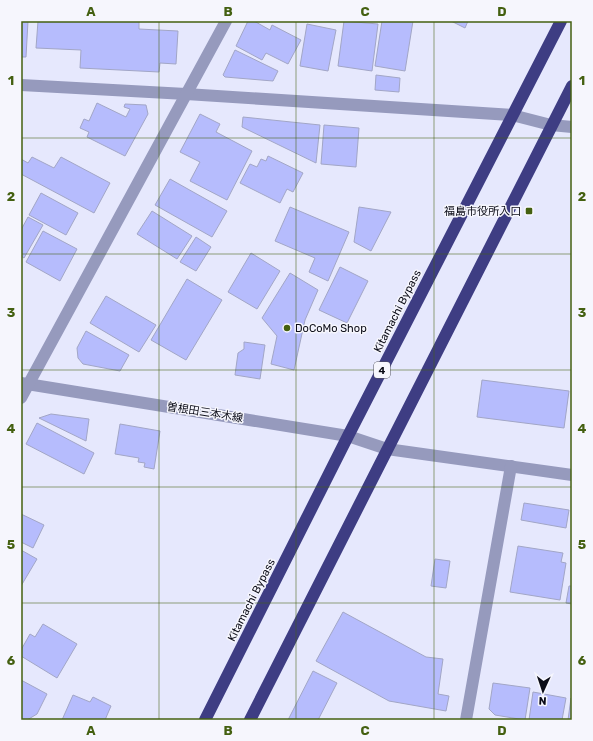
<svg xmlns="http://www.w3.org/2000/svg" width="593" height="741" viewBox="0 0 593 741" font-family="Rubik,'Noto Sans JP',sans-serif">
<style>
.building{fill:#b6bcfd;stroke:#a2a6c6}
.lines{fill:none;stroke-linecap:round;stroke-linejoin:round}
.minor{stroke:#969abd;stroke-width:12}
.highway{stroke:#3e3d83;stroke-width:12}
.grid{fill:none;stroke:#446011;stroke-width:1;stroke-opacity:0.55}
.poi-dot{fill:#446011;stroke:#f6f6fd;stroke-width:1.5}
.labels{text-anchor:middle;stroke-width:3;stroke-linejoin:round;paint-order:stroke}
.shield{fill:#f6f6fd;stroke:#52525c;stroke-width:1}
.shield-label{font-size:10px;font-weight:bold;fill:#0b0c17}
.poi-label{font-size:11px;fill:#0b0c17;stroke:#f6f6fd;text-anchor:end}
.street-label{font-size:11px;fill:#0b0c17;stroke:#f6f6fd}
.neatline{fill:none;stroke:#446011;stroke-width:1.5}
.grid-label{font-size:13px;text-anchor:middle;font-weight:bold;fill:#446011}
</style>
<rect width="100%" height="100%" fill="#e6e8fd"/>
<g class="building">
<path d="M21 21H28L26 57H21Z"/>
<path d="M38 21H139V29L178 31 176 64 160 63 159 72 80 68 81 50 36 48Z"/>
<path d="M248 21H254L270 30 272 25 301 40 288 64 266 53 262 60 236 46Z"/>
<path d="M344 21 378 24 372 71 338 66Z"/>
<path d="M382 21H413L405 71 375 66Z"/>
<path d="M451 21H468L465 28Z"/>
<path d="M307 24 336 30 328 71 300 66Z"/>
<path d="M235 50 278 71 273 81 225 77 223 75Z"/>
<path d="M376 75 400 78 399 92 375 90Z"/>
<path d="M97 103 126 117 130 109 124 107 125 104 146 105 148 114 125 156 87 137 89 132 80 128 84 119 89 121Z"/>
<path d="M200 114 220 124 216 132 252 151 227 200 190 181 200 162 180 152Z"/>
<path d="M243 117 320 125 316 163 242 127Z"/>
<path d="M324 125 359 128 356 167 321 164Z"/>
<path d="M268 156 303 173 293 192 287 189 280 203 240 183 250 164 257 167 261 159 266 161Z"/>
<path d="M32 157 54 168 61 157 110 183 94 213 21 174V159L28 163Z"/>
<path d="M170 179 227 211 212 237 155 205Z"/>
<path d="M41 193 78 213 66 235 29 215Z"/>
<path d="M290 207 349 232 328 281 309 272 315 258 275 241Z"/>
<path d="M359 207 391 212 371 251 354 242Z"/>
<path d="M152 211 192 236 177 259 137 234Z"/>
<path d="M28 217 43 225 24 258 21 256V230Z"/>
<path d="M43 231 77 249 60 281 26 262Z"/>
<path d="M196 237 211 247 196 271 180 262Z"/>
<path d="M251 253 280 271 257 309 228 292Z"/>
<path d="M340 267 368 281 347 323 319 310Z"/>
<path d="M290 273 318 290 305 320 294 370 271 364 277 336 262 318Z"/>
<path d="M187 279 222 300 186 360 151 340Z"/>
<path d="M106 296 156 325 139 352 90 323Z"/>
<path d="M86 331 129 355 120 371 83 364 78 358 77 348Z"/>
<path d="M244 342 265 345 260 379 235 375 238 353 244 349Z"/>
<path d="M482 380 569 391 564 428 477 417Z"/>
<path d="M51 414 89 419 86 441 39 418Z"/>
<path d="M37 423 94 453 84 474 26 444Z"/>
<path d="M120 424 160 431 154 469 144 467 145 463 138 462 139 458 115 454Z"/>
<path d="M524 503 569 510 566 528 521 520Z"/>
<path d="M21 514 44 525 33 548 21 542Z"/>
<path d="M518 546 563 553 561 562 566 563 560 600 510 592Z"/>
<path d="M21 550 37 559 21 586Z"/>
<path d="M435 559 450 561 446 588 431 586Z"/>
<path d="M569 586H572V604L566 603Z"/>
<path d="M343 612 426 657 443 659 438 694 449 696 446 711 389 701 316 661Z"/>
<path d="M43 624 77 644 57 678 21 656V650L30 634 35 637Z"/>
<path d="M313 671 337 683 318 720H288Z"/>
<path d="M21 680 47 694 37 714 27 720H21Z"/>
<path d="M493 683 530 688 525 720 495 715 489 709Z"/>
<path d="M533 692 566 698 562 720H529Z"/>
<path d="M73 695 90 702 93 697 111 706 105 720H62Z"/>
<path d="M571 698 572 720H568Z"/>
</g>
<g class="lines">
<g class="minor">
<path d="M21 85 186 94 512 115 551 125 572 127"/>
<path d="M21 383 348 436 387 449 572 475"/>
<path d="M21 398 226 21"/>
<path d="M466 720 511 466"/>
</g>
<g class="highway">
<path d="M205 720 348 436 561 21"/>
<path d="M250 720 572 86"/>
</g>
</g>
<path class="grid" d="M159 21V720M296 21V720M434 21V720M21 138H572M21 254H572M21 370H572M21 487H572M21 603H572"/>
<g class="poi-dot">
<rect x="525" y="207" width="8" height="8" rx="2"/>
<circle cx="287" cy="328" r="4"/>
</g>
<g class="labels">
<rect class="shield" x="374" y="362" width="16" height="16" rx="3"/>
<g class="shield-label">
<text x="382" y="374">4</text>
</g>
<g class="poi-label">
<text x="521" y="215">福島市役所入口</text>
<text x="295" y="332" text-anchor="start">DoCoMo Shop</text>
</g>
<g class="street-label">
<text transform="translate(397 311) rotate(-63)" y="4">Kitamachi Bypass</text>
<text transform="translate(205 412) rotate(9)" y="4">曽根田三本木線</text>
<text transform="translate(251 600) rotate(-63)" y="4">Kitamachi Bypass</text>
</g>
</g>
<rect width="593" height="741" fill="none" stroke="#f6f6fd" stroke-width="44"/>
<g transform="translate(543 691) rotate(183)" stroke="#f6f6fd" stroke-width="3" paint-order="stroke">
<path d="M0-3L7 15L0 10L-7 15Z" fill="#0b0c17"/>
<text y="-6" font-size="11" font-weight="bold" text-anchor="middle" fill="#0b0c17">N</text>
</g>
<rect x="22" y="22" width="549" height="697" class="neatline"/>
<g class="grid-label">
<text x="91" y="16">A</text>
<text x="228" y="16">B</text>
<text x="365" y="16">C</text>
<text x="502" y="16">D</text>
<text x="11" y="85">1</text>
<text x="582" y="85">1</text>
<text x="11" y="201">2</text>
<text x="582" y="201">2</text>
<text x="11" y="317">3</text>
<text x="582" y="317">3</text>
<text x="11" y="433">4</text>
<text x="582" y="433">4</text>
<text x="11" y="549">5</text>
<text x="582" y="549">5</text>
<text x="11" y="665">6</text>
<text x="582" y="665">6</text>
<text x="91" y="735">A</text>
<text x="228" y="735">B</text>
<text x="365" y="735">C</text>
<text x="502" y="735">D</text>
</g>
</svg>
